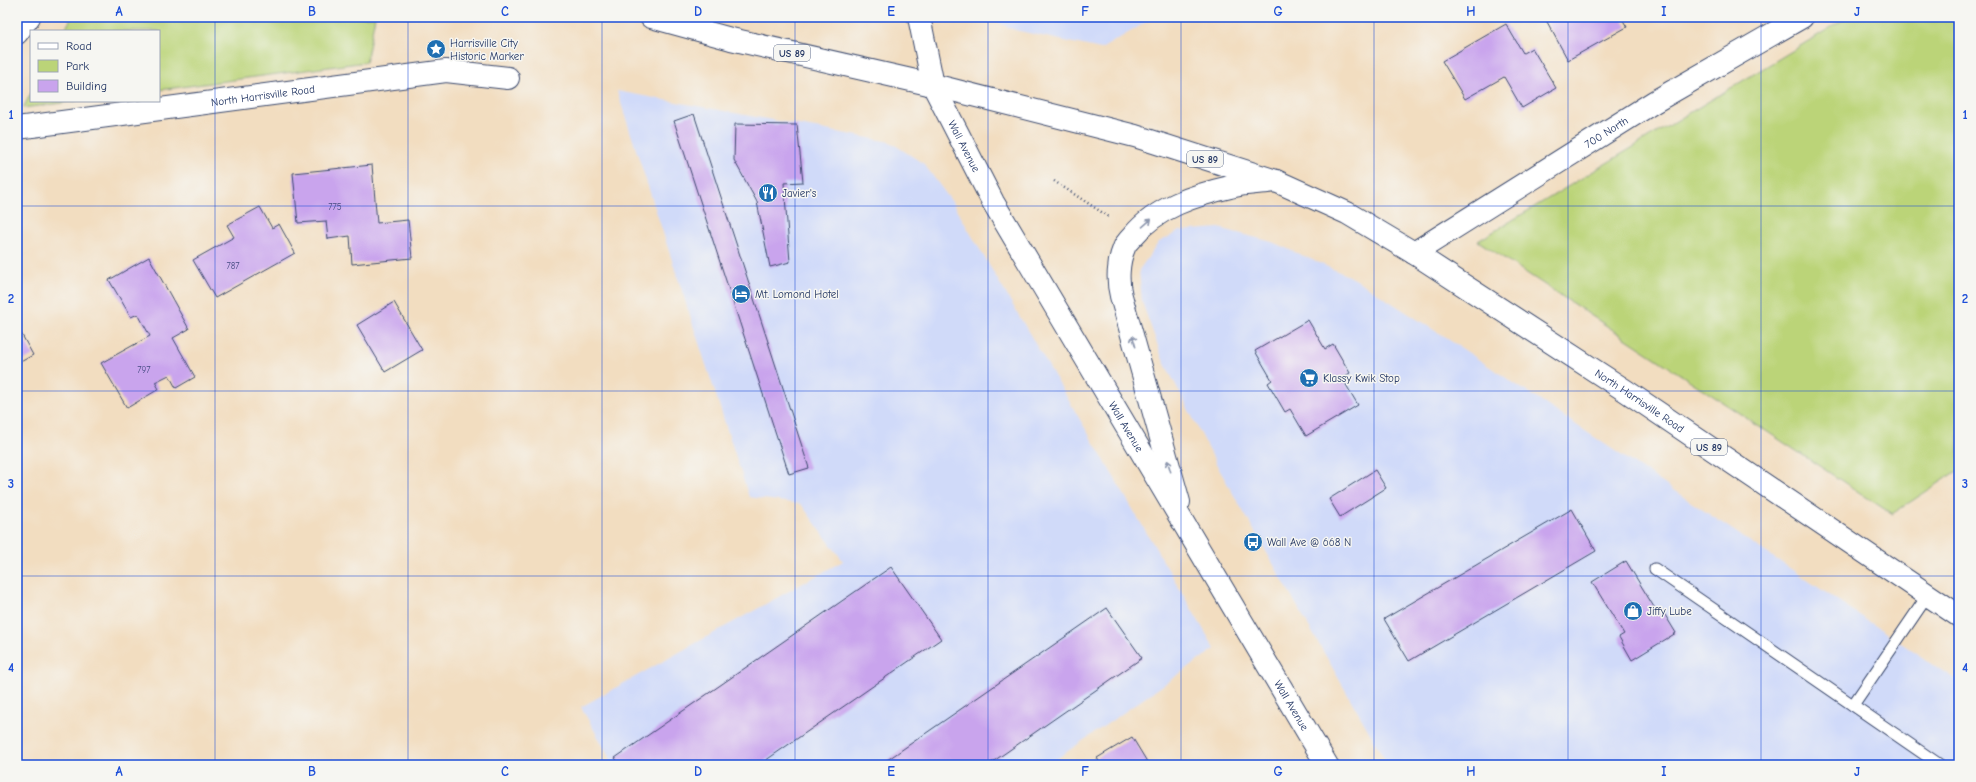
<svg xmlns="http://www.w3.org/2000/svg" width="1976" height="782" viewBox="0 0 1976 782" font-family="'Comic Neue',sans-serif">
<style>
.built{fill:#d0daf9}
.green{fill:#bbd478;stroke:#6b826b}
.building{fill:#c9a4ed}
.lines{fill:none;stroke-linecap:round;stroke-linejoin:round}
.service-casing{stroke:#3b496d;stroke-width:13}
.minor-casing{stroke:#3b496d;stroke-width:24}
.secondary-casing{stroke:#3b496d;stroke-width:24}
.primary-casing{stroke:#3b496d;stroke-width:24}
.path{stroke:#3b496d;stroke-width:2.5;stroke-dasharray:1 3;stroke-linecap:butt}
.service{stroke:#fff;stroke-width:11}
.minor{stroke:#fff;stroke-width:22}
.secondary{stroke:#fff;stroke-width:22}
.primary{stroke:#fff;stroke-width:22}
.oneway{stroke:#8d97ae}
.grid{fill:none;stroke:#1d4ed8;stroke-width:1;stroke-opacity:0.55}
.labels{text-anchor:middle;stroke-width:3;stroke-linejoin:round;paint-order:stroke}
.number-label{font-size:9px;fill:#464c82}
.shield{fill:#f6f6f2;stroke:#5d6b8a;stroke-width:1}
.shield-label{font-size:10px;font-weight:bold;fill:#1b2f5e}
.poi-label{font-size:11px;fill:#1b2f5e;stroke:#f6f6f2;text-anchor:start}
.street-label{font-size:11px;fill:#1b2f5e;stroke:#f6f6f2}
.neatline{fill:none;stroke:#1d4ed8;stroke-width:1.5}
.grid-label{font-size:13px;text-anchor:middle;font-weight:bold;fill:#1d4ed8}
</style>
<rect width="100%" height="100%" fill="#f6f6f2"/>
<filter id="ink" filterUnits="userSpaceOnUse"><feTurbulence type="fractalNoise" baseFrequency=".025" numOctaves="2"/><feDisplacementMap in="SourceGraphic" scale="8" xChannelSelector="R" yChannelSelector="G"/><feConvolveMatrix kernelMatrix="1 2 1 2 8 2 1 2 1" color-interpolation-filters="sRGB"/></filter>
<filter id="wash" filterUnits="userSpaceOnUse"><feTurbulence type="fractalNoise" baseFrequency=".012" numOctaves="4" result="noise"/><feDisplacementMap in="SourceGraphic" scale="16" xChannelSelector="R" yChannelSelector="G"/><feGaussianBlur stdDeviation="0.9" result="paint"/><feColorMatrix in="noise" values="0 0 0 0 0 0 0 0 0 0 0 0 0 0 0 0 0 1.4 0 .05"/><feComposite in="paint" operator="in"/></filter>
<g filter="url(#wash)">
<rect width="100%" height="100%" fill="#f2ddc0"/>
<g class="built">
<path d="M994 17H1155L1101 49 1015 30 999 23Z"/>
<path d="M617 91 890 142 924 164 952 202 1215 649 1048 765H614L581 707 843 561 801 504 749 497Z"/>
<path d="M1219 228 1272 242 1355 279 1463 349 1959 682V765H1388L1219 469 1163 360 1142 302 1139 270 1159 242 1180 231Z"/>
</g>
<g class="green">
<path d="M72 17H375L366 62 159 90V31H64Z"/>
<path d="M1848 17H1959V470L1892 514 1478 241Z"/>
<path d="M31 93V101H77L23 108Z"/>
</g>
<g id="blocks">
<g class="building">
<path d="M1552 17H1621L1627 27 1568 60 1546 20Z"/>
<path d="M1506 24 1523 53 1532 48 1556 88 1522 108 1504 77 1465 99 1442 61Z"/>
<path d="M694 114 809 468 789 474 674 121Z"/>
<path d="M735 124 797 125 803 182 784 183 790 262 770 267 757 202 734 160Z"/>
<path d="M372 165 377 223 408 220 412 258 352 264 350 236 328 239 326 221 298 223 293 173Z"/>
<path d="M260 207 272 228 279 224 295 253 215 298 193 260 234 237 227 225Z"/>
<path d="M149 257 189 329 173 338 195 377 176 388 169 375 155 382 159 389 127 408 101 363 150 336 138 314 131 317 109 280Z"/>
<path d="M394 302 422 350 385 372 357 325Z"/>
<path d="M1308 320 1325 349 1333 344 1350 373 1342 378 1358 405 1306 436 1290 409 1285 412 1268 383 1272 380 1255 351Z"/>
<path d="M17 326 33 355 17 364Z"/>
<path d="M1375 470 1386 488 1340 517 1329 499Z"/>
<path d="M1572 509 1596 551 1409 661 1384 619Z"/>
<path d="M1626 561 1657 612 1662 610 1676 633 1632 660 1619 637 1624 634 1592 582Z"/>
<path d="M891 567 941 639 759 765H620L615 758Z"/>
<path d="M1107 608 1142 658 988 765H880Z"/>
<path d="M1132 737 1149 765H1101L1097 758Z"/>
</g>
</g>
</g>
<g filter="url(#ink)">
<use href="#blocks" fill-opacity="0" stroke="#3b496d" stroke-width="1"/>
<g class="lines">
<defs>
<g id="service">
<path d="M1655 569 1940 765"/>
<path d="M1853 705 1928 595"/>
</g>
<g id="minor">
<path d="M17 33 29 17"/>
<path id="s1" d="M17 128 446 71 508 78"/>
<path id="s2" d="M1414 253 1654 102 1802 17"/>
</g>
<g id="secondary">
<path id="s3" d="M919 17 933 85 993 202 1327 765"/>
<path d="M1179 502 1121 296C1117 281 1118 262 1124 248 1125 244 1130 239 1133 236 1157 207 1195 195 1230 187 1245 183 1261 183 1276 181"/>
</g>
<g id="primary">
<path id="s4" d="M651 17 731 39 933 85 1135 136 1276 181 1347 213 1414 253 1626 391 1959 616"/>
</g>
</defs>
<use href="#service" class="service-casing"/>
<use href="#minor" class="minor-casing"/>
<use href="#secondary" class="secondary-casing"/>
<use href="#primary" class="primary-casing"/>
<path class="path" d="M1054 181 1109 217"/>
<use href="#service" class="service"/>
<use href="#minor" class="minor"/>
<use href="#secondary" class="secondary"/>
<use href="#primary" class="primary"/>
</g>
<defs><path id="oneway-shaft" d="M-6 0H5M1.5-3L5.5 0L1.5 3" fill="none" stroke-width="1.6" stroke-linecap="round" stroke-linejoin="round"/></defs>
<g class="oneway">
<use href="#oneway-shaft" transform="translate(1147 223) rotate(-41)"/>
<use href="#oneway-shaft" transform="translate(1134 341) rotate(-106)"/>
<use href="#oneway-shaft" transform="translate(1169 466) rotate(-106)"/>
</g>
</g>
<path class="grid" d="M215 17V765M408 17V765M602 17V765M795 17V765M988 17V765M1181 17V765M1374 17V765M1568 17V765M1761 17V765M17 206H1959M17 391H1959M17 576H1959"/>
<defs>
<symbol id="sight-disc" viewBox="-11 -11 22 22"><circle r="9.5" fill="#1f6fb2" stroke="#f6f6f2"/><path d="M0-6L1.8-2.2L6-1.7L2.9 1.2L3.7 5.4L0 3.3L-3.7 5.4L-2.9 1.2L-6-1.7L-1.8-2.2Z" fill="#fff"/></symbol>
<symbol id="restaurant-disc" viewBox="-11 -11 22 22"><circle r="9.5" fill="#1f6fb2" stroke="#f6f6f2"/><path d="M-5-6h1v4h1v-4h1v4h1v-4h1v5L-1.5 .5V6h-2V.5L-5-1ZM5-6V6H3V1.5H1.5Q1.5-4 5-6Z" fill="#fff"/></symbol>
<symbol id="hotel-disc" viewBox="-11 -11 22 22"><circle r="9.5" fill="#1f6fb2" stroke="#f6f6f2"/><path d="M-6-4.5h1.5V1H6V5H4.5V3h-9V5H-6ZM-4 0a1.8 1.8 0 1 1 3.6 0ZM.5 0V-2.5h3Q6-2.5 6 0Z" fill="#fff"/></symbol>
<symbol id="supermarket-disc" viewBox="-11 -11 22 22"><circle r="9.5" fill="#1f6fb2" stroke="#f6f6f2"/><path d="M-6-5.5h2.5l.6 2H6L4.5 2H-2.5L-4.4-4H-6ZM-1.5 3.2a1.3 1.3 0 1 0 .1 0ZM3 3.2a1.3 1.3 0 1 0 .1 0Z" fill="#fff"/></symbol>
<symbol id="bus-disc" viewBox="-11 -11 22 22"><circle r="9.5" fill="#1f6fb2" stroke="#f6f6f2"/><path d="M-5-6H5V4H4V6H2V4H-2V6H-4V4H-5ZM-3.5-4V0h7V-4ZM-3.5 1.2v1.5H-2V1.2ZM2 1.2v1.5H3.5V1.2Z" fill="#fff"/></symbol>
<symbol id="shop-disc" viewBox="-11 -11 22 22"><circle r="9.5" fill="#1f6fb2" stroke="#f6f6f2"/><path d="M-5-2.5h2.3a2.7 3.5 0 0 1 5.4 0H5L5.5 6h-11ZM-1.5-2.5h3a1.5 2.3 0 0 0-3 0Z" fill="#fff"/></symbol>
</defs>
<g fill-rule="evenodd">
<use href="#sight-disc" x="425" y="38" width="22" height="22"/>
<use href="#restaurant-disc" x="757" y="182" width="22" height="22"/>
<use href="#hotel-disc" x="730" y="283" width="22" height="22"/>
<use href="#supermarket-disc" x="1298" y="367" width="22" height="22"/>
<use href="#bus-disc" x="1242" y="531" width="22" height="22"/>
<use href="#shop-disc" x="1622" y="600" width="22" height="22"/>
</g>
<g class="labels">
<g class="number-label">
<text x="335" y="210">775</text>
<text x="233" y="269">787</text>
<text x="144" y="373">797</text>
</g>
<g class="shield">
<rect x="774" y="45" width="36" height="16" rx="3"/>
<rect x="1187" y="151" width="36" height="16" rx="3"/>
<rect x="1691" y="439" width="36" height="16" rx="3"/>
</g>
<g class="shield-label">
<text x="792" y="57">US 89</text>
<text x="1205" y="163">US 89</text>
<text x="1709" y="451">US 89</text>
</g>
<g class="poi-label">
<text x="450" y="47">Harrisville City<tspan x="450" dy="13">Historic Marker</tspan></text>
<text x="782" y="197">Javier's</text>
<text x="755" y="298">Mt. Lomond Hotel</text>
<text x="1323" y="382">Klassy Kwik Stop</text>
<text x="1267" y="546">Wall Ave @ 668 N</text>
<text x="1647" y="615">Jiffy Lube</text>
</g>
<g class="street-label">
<text dy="4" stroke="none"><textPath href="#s1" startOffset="248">North Harrisville Road</textPath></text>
<text dy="4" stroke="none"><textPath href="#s2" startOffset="227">700 North</textPath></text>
<text dy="4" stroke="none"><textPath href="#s3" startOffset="138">Wall Avenue</textPath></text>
<text dy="4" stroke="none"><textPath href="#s4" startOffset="1072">North Harrisville Road</textPath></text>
<text dy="4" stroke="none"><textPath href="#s3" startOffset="462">Wall Avenue</textPath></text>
<text dy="4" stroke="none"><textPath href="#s3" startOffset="786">Wall Avenue</textPath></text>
</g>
</g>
<rect width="1976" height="782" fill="none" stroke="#f6f6f2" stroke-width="44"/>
<rect x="30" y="30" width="130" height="72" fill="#f6f6f2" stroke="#9ea6b7"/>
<rect x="38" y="43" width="20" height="6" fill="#ffffff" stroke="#9ea6b7"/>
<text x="66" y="50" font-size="12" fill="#1b2f5e">Road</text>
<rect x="38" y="60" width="20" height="12" fill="#bbd478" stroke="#9ea6b7"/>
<text x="66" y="70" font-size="12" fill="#1b2f5e">Park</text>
<rect x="38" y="80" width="20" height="12" fill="#c9a4ed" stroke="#9ea6b7"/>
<text x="66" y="90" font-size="12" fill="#1b2f5e">Building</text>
<rect x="22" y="22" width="1932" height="738" class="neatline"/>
<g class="grid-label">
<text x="119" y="16">A</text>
<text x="312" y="16">B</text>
<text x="505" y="16">C</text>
<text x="698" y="16">D</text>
<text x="891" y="16">E</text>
<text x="1085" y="16">F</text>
<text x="1278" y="16">G</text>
<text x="1471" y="16">H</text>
<text x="1664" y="16">I</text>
<text x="1857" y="16">J</text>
<text x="11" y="119">1</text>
<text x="1965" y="119">1</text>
<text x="11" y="303">2</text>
<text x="1965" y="303">2</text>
<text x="11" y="488">3</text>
<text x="1965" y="488">3</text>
<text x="11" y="672">4</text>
<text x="1965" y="672">4</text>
<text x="119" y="776">A</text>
<text x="312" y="776">B</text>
<text x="505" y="776">C</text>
<text x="698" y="776">D</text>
<text x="891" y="776">E</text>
<text x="1085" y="776">F</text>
<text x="1278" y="776">G</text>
<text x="1471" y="776">H</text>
<text x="1664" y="776">I</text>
<text x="1857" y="776">J</text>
</g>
</svg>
